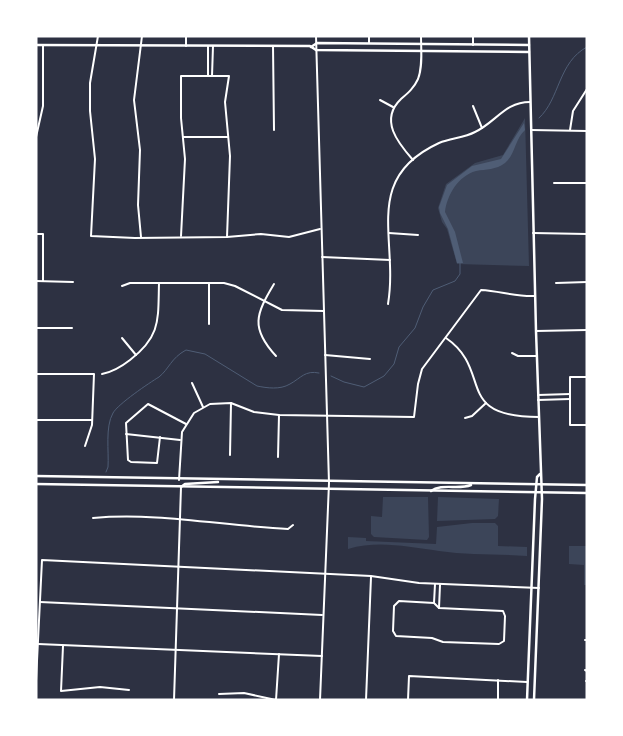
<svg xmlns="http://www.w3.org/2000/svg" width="623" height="736" viewBox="0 0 623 736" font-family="'Noto Sans',sans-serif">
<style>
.green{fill:#3c4559}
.water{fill:#4f5d75}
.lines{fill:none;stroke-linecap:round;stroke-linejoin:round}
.stream{stroke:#4f5d75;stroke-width:1}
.minor{stroke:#fff;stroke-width:2}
.tertiary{stroke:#fff;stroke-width:2.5}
.primary{stroke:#fff;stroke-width:2.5}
</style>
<rect width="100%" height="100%" fill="#2d3142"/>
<g class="green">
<path d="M525 118 529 266 457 264 447 229 442 222 438 208 446 184 475 163 503 155Z"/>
<path d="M383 497H428L429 537 427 540 374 537 371 534V516L382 517Z"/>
<path d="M438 497 499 499 498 516 495 519 437 521Z"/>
<path d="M472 523H495L498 526V546L527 547V556C498 554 467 555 439 551 407 547 379 540 348 549V537L366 538V541L436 544 437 527Z"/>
<path d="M569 546H587V585H584V565L569 564Z"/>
</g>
<path class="water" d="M524 123 525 130C515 139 515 155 505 163 496 170 486 169 476 171 458 176 447 195 445 212L455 232 463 263H457L448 229 440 213 439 207 447 185 472 166 501 159Z"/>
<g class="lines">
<g class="stream">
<path d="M539 118C560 99 558 62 587 47"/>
<path d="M331 376 344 382 364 387 384 376 394 364 399 347 415 328 423 307 433 290 455 281 460 274V263"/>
<path d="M106 472 108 467C109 451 105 427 113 413 118 404 149 383 159 377 169 369 171 358 186 350L205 354 257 386C267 388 280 390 290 384 301 378 305 370 319 373"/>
</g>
<g class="minor">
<path d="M98 36 90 83V111L95 159 91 236 135 238 227 237 261 234 289 237 320 229"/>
<path d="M186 36V46"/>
<path d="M316 36 329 483 320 700"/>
<path d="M369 36V43"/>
<path d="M473 36V45"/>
<path d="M273 46 274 130"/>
<path d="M208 76V46"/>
<path d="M212 76 213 46"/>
<path d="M380 100 393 107"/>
<path d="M473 106 482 128"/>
<path d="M531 130 587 131"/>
<path d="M570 130 573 111 587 89"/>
<path d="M36 137 43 106V45"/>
<path d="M183 137H228"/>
<path d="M413 160C398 143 379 120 401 99 408 93 414 88 418 79 423 66 421 50 421 36"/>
<path d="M554 183H587"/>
<path d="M389 233 418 235"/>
<path d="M533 233 587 234"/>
<path d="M36 234H43V281"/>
<path d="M181 236 185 159 181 118V76H229L225 102 230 156 227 237"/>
<path d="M141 237 138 205 140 150 134 100 142 36"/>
<path d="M322 257 390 260"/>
<path d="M36 281 73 282"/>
<path d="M556 283 587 282"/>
<path d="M274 284C256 314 250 328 276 356"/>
<path d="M122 286 130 283H224L235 286 282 310 324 311"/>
<path d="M388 304C399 239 361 179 439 143 451 138 464 138 475 132 496 122 505 102 530 102"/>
<path d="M209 324V283"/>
<path d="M36 328H72"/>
<path d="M536 331 587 330"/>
<path d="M122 338 136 355"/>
<path d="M446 338C494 371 452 417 539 417"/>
<path d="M512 353 518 356H537"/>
<path d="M325 355 370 359"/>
<path d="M36 374H94L92 425 85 446"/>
<path d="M102 374C113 372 121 367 130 360 161 336 158 320 159 283"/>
<path d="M587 377H570V425H587"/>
<path d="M192 383 203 407"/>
<path d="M538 395 570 394"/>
<path d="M538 400 570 399"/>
<path d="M465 418 472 416 486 403"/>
<path d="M36 420H92"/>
<path d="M126 434 180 440"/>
<path d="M160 437 157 463 131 462 128 460 126 423 148 404 186 424"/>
<path d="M230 455 231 403"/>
<path d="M278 457 279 415"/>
<path d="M179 480 182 432 194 413 210 404 231 403 254 412 279 415 414 417 418 384 422 369 481 290C500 291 516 297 535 296"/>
<path d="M93 518C157 512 224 526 288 529L293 525"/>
<path d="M399 601 434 603 439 608 503 611 505 616 504 641 499 644 443 642 432 638 396 636 393 631 394 606Z"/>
<path d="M40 602 322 615"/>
<path d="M434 603 435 584"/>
<path d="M439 608 440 585"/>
<path d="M585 640H587"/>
<path d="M38 644 322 656"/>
<path d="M63 646 61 691 100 687 129 690"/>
<path d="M585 670 587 671"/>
<path d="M36 681 42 560 371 576 419 583 539 588"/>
<path d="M586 681H587"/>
<path d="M219 694 244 693 276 700 279 654"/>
<path d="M174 700 181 487"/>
<path d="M366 700 371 577"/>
<path d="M408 700 409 676 527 682"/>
<path d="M498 700V680"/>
</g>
<g class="tertiary">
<path d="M529 36 536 331 542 499 534 700"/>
<path d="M36 45 310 46 316 50 529 52"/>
<path d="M311 47 317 43 529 45"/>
<path d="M527 700 535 499 537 477 540 474"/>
</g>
<g class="primary">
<path d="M36 476 587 485"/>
<path d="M36 484 587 493"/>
<path d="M181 487 185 484 218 482"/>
<path d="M431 491C441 483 459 490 471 485"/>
</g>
</g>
<rect width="623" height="736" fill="none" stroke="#ffffff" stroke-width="75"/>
</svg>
